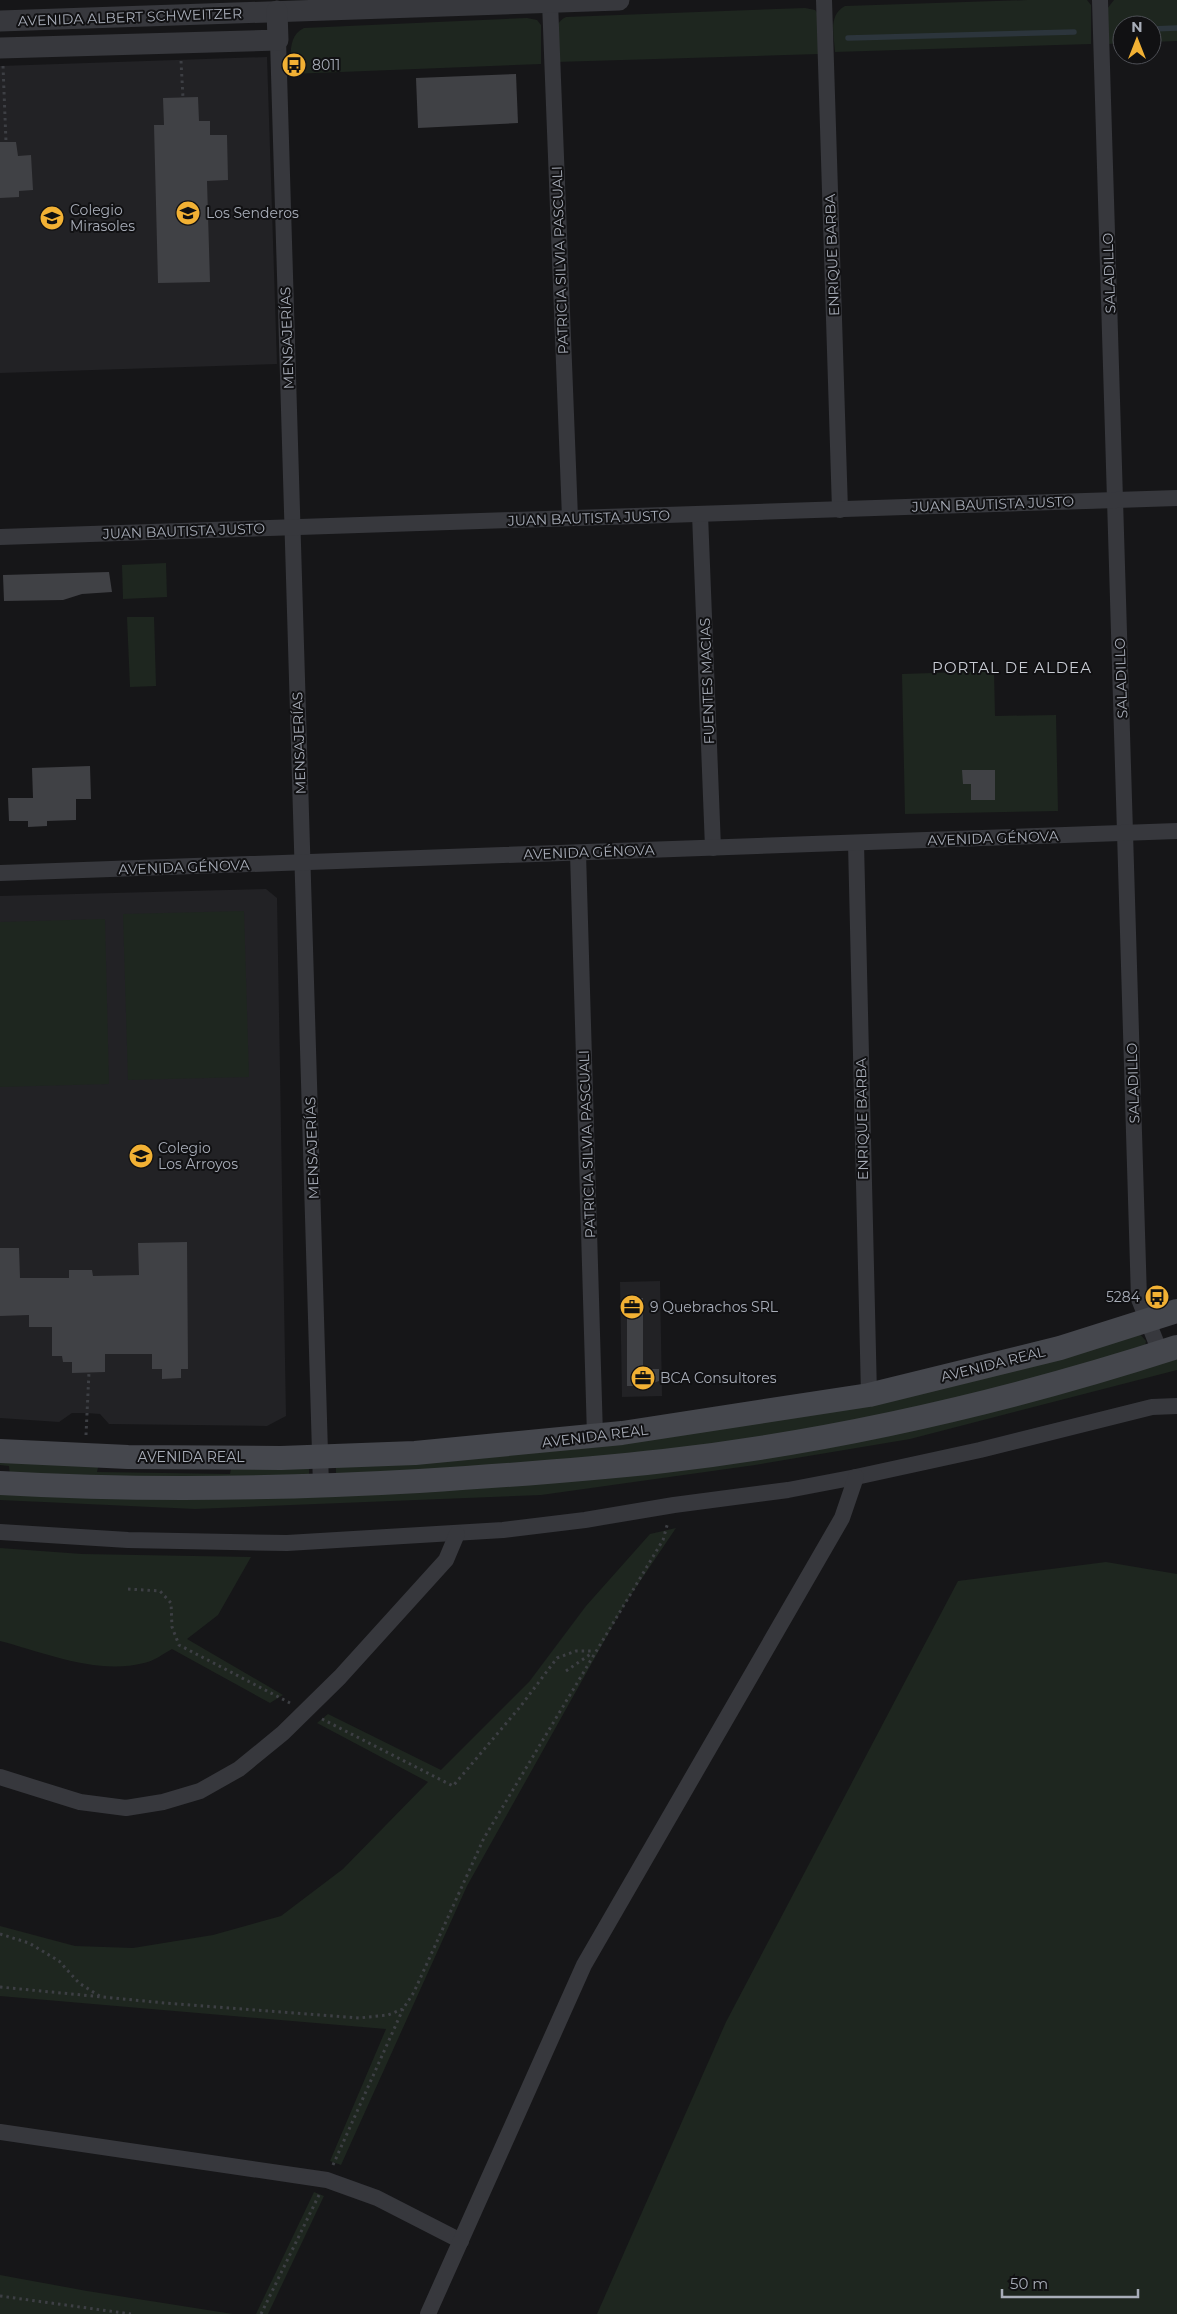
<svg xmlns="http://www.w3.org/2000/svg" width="1177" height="2314" viewBox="0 0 1177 2314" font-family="Montserrat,sans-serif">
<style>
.built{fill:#222225}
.green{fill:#1e261f}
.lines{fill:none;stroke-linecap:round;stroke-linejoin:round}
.stream{stroke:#2c353c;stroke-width:5.5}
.building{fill:#404145}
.path{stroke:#3d3f44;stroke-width:3;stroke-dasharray:2.5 4;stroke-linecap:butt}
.minor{stroke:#37383d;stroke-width:16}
.tertiary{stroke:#37383d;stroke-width:21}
.secondary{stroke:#45474d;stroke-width:24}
.labels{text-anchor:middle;stroke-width:4;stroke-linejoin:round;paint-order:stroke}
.street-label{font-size:14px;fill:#a8adb8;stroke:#111113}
.poi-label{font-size:14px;fill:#a8adb8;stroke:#111113;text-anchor:start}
.neighbourhood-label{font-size:15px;letter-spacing:1px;fill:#c9ccd4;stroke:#111113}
</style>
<rect width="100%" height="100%" fill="#161618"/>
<g class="built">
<path d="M267 57 277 364 0 373V66Z"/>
<path d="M266 889 277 898 286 1416 267 1426 109 1424 100 1414 86 1413H72L59 1422 0 1418V896Z"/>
<path d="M660 1281 662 1396 622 1397 620 1282Z"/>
</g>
<g class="green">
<path d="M1028 0H1087L1091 5V44L835 52C834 35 828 15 845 6Z"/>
<path d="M1114 0H1177V41L1152 42V25H1122V43L1109 44 1107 9Z"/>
<path d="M805 8 815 10 819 15V54L556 62C556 46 549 25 566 17Z"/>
<path d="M527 18 537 20 541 25V64L291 74C291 57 287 36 304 28Z"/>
<path d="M166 563 167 597 123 599 122 565Z"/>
<path d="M127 617H154L156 686 130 687Z"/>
<path d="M994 671 995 716 1056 715 1058 811 905 814 902 674Z"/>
<path d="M244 911 249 1077 128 1080 123 914Z"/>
<path d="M105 919 109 1084 0 1087V922Z"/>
<path d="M1138 1332 1146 1341 1145 1346 1087 1370 729 1448 336 1476V1467L606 1443Z"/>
<path d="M1177 1347V1370L910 1439 755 1465 541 1495 195 1509 0 1500V1483L139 1489 769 1446Z"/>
<path d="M0 1457 99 1463 97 1472 230 1474 232 1464 309 1467V1476L305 1480 10 1476 9 1466 0 1465Z"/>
<path d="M676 1528 626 1602 467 1886 341 2165 330 2161 386 2029 0 1996V1926L75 1946 133 1948 213 1935 281 1916 343 1869 428 1782 317 1723 328 1714 441 1770 529 1682 586 1606 650 1534Z"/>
<path d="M0 1548 82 1554 251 1557 218 1615 187 1639 283 1695 270 1703 172 1649C163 1654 154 1661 144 1663 97 1675 46 1653 0 1641Z"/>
<path d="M1106 1562 1177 1574V2314H597L726 2022 958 1581Z"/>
<path d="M314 2192 324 2196 268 2314H256Z"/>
<path d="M0 2275 87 2291 233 2314H0Z"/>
</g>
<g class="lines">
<g class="stream">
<path d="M1152 29 1177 28"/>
<path d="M848 38 1074 32"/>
</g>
</g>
<g class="building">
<path d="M516 74 518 123 418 128 416 78Z"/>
<path d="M198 97 199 121H210V135H227L228 180 207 181 210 282 158 283 154 125H164L163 98Z"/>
<path d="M0 142H16L18 156 31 155 33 190 19 191V197L0 198Z"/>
<path d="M109 572 112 592 82 594 63 600 4 601 3 575Z"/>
<path d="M90 766 91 799H76V820L47 821V826L28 827V821H9L8 798H33L32 768Z"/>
<path d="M962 770H995V800H971V784H963Z"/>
<path d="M187 1242 188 1369H181V1378L162 1379V1369H152V1354H105V1372L72 1373V1362H63L62 1356H52V1327H29V1315L0 1316V1248H19L20 1278H69V1270H92L93 1276 139 1275 138 1243Z"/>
<path d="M627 1298H643V1369H659V1381L644 1386H627Z"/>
</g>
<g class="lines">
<g class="path">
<path d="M181 61 183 98"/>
<path d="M3 66 6 142"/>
<path d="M86 1435 89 1372"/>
<path d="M128 1589 160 1591 171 1603 172 1627 179 1645 290 1703"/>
<path d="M566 1671 592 1653"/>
<path d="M322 1719 453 1786 520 1707 557 1658 576 1651H594"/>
<path d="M0 1934 29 1943 59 1961 79 1983 101 1997"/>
<path d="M0 1987 165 2003 359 2018 388 2015 403 2009 414 1992 484 1838 663 1540 668 1522"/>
<path d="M333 2165 403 2009"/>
<path d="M0 2296 131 2314"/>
<path d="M261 2314 319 2195"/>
</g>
<g class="minor">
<path d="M824 0 840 510"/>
<path d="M1100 0 1139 1299 1160 1352"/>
<path d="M550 2 570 518"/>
<path d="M278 40 321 1486"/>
<path d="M700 514 713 848"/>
<path d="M0 537 1177 498"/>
<path d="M856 843 869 1395"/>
<path d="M578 853 595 1436"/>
<path d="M0 873 1177 831"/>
<path d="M0 1532 128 1540 287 1543 503 1530 585 1520 674 1505 788 1490 856 1477 980 1450 1152 1407 1177 1406"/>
<path d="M0 1777 80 1802 126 1808 163 1802 200 1791 239 1769 283 1733 340 1677 446 1560 457 1534"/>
<path d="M0 2132 327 2180 377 2198 461 2241"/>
<path d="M428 2314 584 1965 842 1518 856 1477"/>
</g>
<g class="tertiary">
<path d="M0 21 619 0"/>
<path d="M0 48 278 40 277 11"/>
</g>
<g class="secondary">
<path d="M0 1451 128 1457 281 1458 415 1453 622 1433 869 1395 1060 1348 1177 1311"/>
<path d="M0 1483C140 1491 279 1489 419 1481 500 1476 582 1470 664 1461 838 1441 1010 1401 1177 1347"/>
</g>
</g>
<defs>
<symbol id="bus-disc" viewBox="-11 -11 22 22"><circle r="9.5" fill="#f2b134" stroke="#111113"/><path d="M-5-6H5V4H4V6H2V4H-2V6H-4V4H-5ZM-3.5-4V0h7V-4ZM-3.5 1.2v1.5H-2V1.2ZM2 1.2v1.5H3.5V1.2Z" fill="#111"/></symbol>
<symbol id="school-disc" viewBox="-11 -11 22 22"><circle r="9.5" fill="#f2b134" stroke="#111113"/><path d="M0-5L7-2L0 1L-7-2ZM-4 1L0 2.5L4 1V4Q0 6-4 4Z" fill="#111"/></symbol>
<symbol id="university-disc" viewBox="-11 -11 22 22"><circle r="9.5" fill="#f2b134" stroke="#111113"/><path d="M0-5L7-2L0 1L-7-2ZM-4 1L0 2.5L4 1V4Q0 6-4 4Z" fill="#111"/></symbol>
<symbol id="office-disc" viewBox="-11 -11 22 22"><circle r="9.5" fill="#f2b134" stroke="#111113"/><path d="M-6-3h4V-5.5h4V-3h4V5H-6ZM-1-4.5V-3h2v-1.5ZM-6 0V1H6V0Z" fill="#111"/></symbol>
</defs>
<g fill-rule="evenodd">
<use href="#bus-disc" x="280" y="51" width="28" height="28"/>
<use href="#school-disc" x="174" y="199" width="28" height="28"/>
<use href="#university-disc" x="38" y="204" width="28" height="28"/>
<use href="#school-disc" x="127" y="1142" width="28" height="28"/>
<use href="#bus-disc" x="1143" y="1283" width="28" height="28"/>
<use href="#office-disc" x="618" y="1293" width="28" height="28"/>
<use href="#office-disc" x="629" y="1364" width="28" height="28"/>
</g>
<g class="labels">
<g class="street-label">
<text transform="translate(130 17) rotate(-2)" y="5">AVENIDA ALBERT SCHWEITZER</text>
<text transform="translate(832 255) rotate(-92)" y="5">ENRIQUE BARBA</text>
<text transform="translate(560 260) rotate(-92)" y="5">PATRICIA SILVIA PASCUALI</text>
<text transform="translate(1109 273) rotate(-92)" y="5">SALADILLO</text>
<text transform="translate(287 338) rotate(-92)" y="5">MENSAJERÍAS</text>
<text transform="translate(993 504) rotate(-2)" y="5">JUAN BAUTISTA JUSTO</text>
<text transform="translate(589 518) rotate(-2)" y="5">JUAN BAUTISTA JUSTO</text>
<text transform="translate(184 531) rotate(-2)" y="5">JUAN BAUTISTA JUSTO</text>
<text transform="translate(1121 678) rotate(-92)" y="5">SALADILLO</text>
<text transform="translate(707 681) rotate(-92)" y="5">FUENTES MACIAS</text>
<text transform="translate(299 743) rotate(-92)" y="5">MENSAJERÍAS</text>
<text transform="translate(993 838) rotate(-2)" y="5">AVENIDA GÉNOVA</text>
<text transform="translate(589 852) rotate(-2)" y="5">AVENIDA GÉNOVA</text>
<text transform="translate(184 867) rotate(-2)" y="5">AVENIDA GÉNOVA</text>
<text transform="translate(1133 1083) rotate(-92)" y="5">SALADILLO</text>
<text transform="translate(862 1119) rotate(-91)" y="5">ENRIQUE BARBA</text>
<text transform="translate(587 1144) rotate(-92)" y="5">PATRICIA SILVIA PASCUALI</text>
<text transform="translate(312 1148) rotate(-92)" y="5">MENSAJERÍAS</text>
<text transform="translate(993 1364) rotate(-14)" y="5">AVENIDA REAL</text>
<text transform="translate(595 1436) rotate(-7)" y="5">AVENIDA REAL</text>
<text x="191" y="1462">AVENIDA REAL</text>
</g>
<g class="poi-label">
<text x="312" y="70">8011</text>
<text x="70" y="215">Colegio<tspan x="70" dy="16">Mirasoles</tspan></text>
<text x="206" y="218">Los Senderos</text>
<text x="158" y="1153">Colegio<tspan x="158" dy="16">Los Arroyos</tspan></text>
<text x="1140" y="1302" text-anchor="end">5284</text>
<text x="650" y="1312">9 Quebrachos SRL</text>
<text x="660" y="1383">BCA Consultores</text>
</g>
<g class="neighbourhood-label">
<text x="1012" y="673">PORTAL DE ALDEA</text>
</g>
</g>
<g transform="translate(1137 40)"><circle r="24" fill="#111113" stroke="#4d4f55"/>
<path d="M0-4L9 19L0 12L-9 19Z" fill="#f2b134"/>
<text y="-8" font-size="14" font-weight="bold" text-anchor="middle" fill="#a8adb8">N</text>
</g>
<path d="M1002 2289v8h136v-8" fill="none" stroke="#a8adb8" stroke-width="2.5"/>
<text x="1010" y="2289" font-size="15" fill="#a8adb8" stroke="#111113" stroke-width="4" paint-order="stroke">50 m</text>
</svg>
